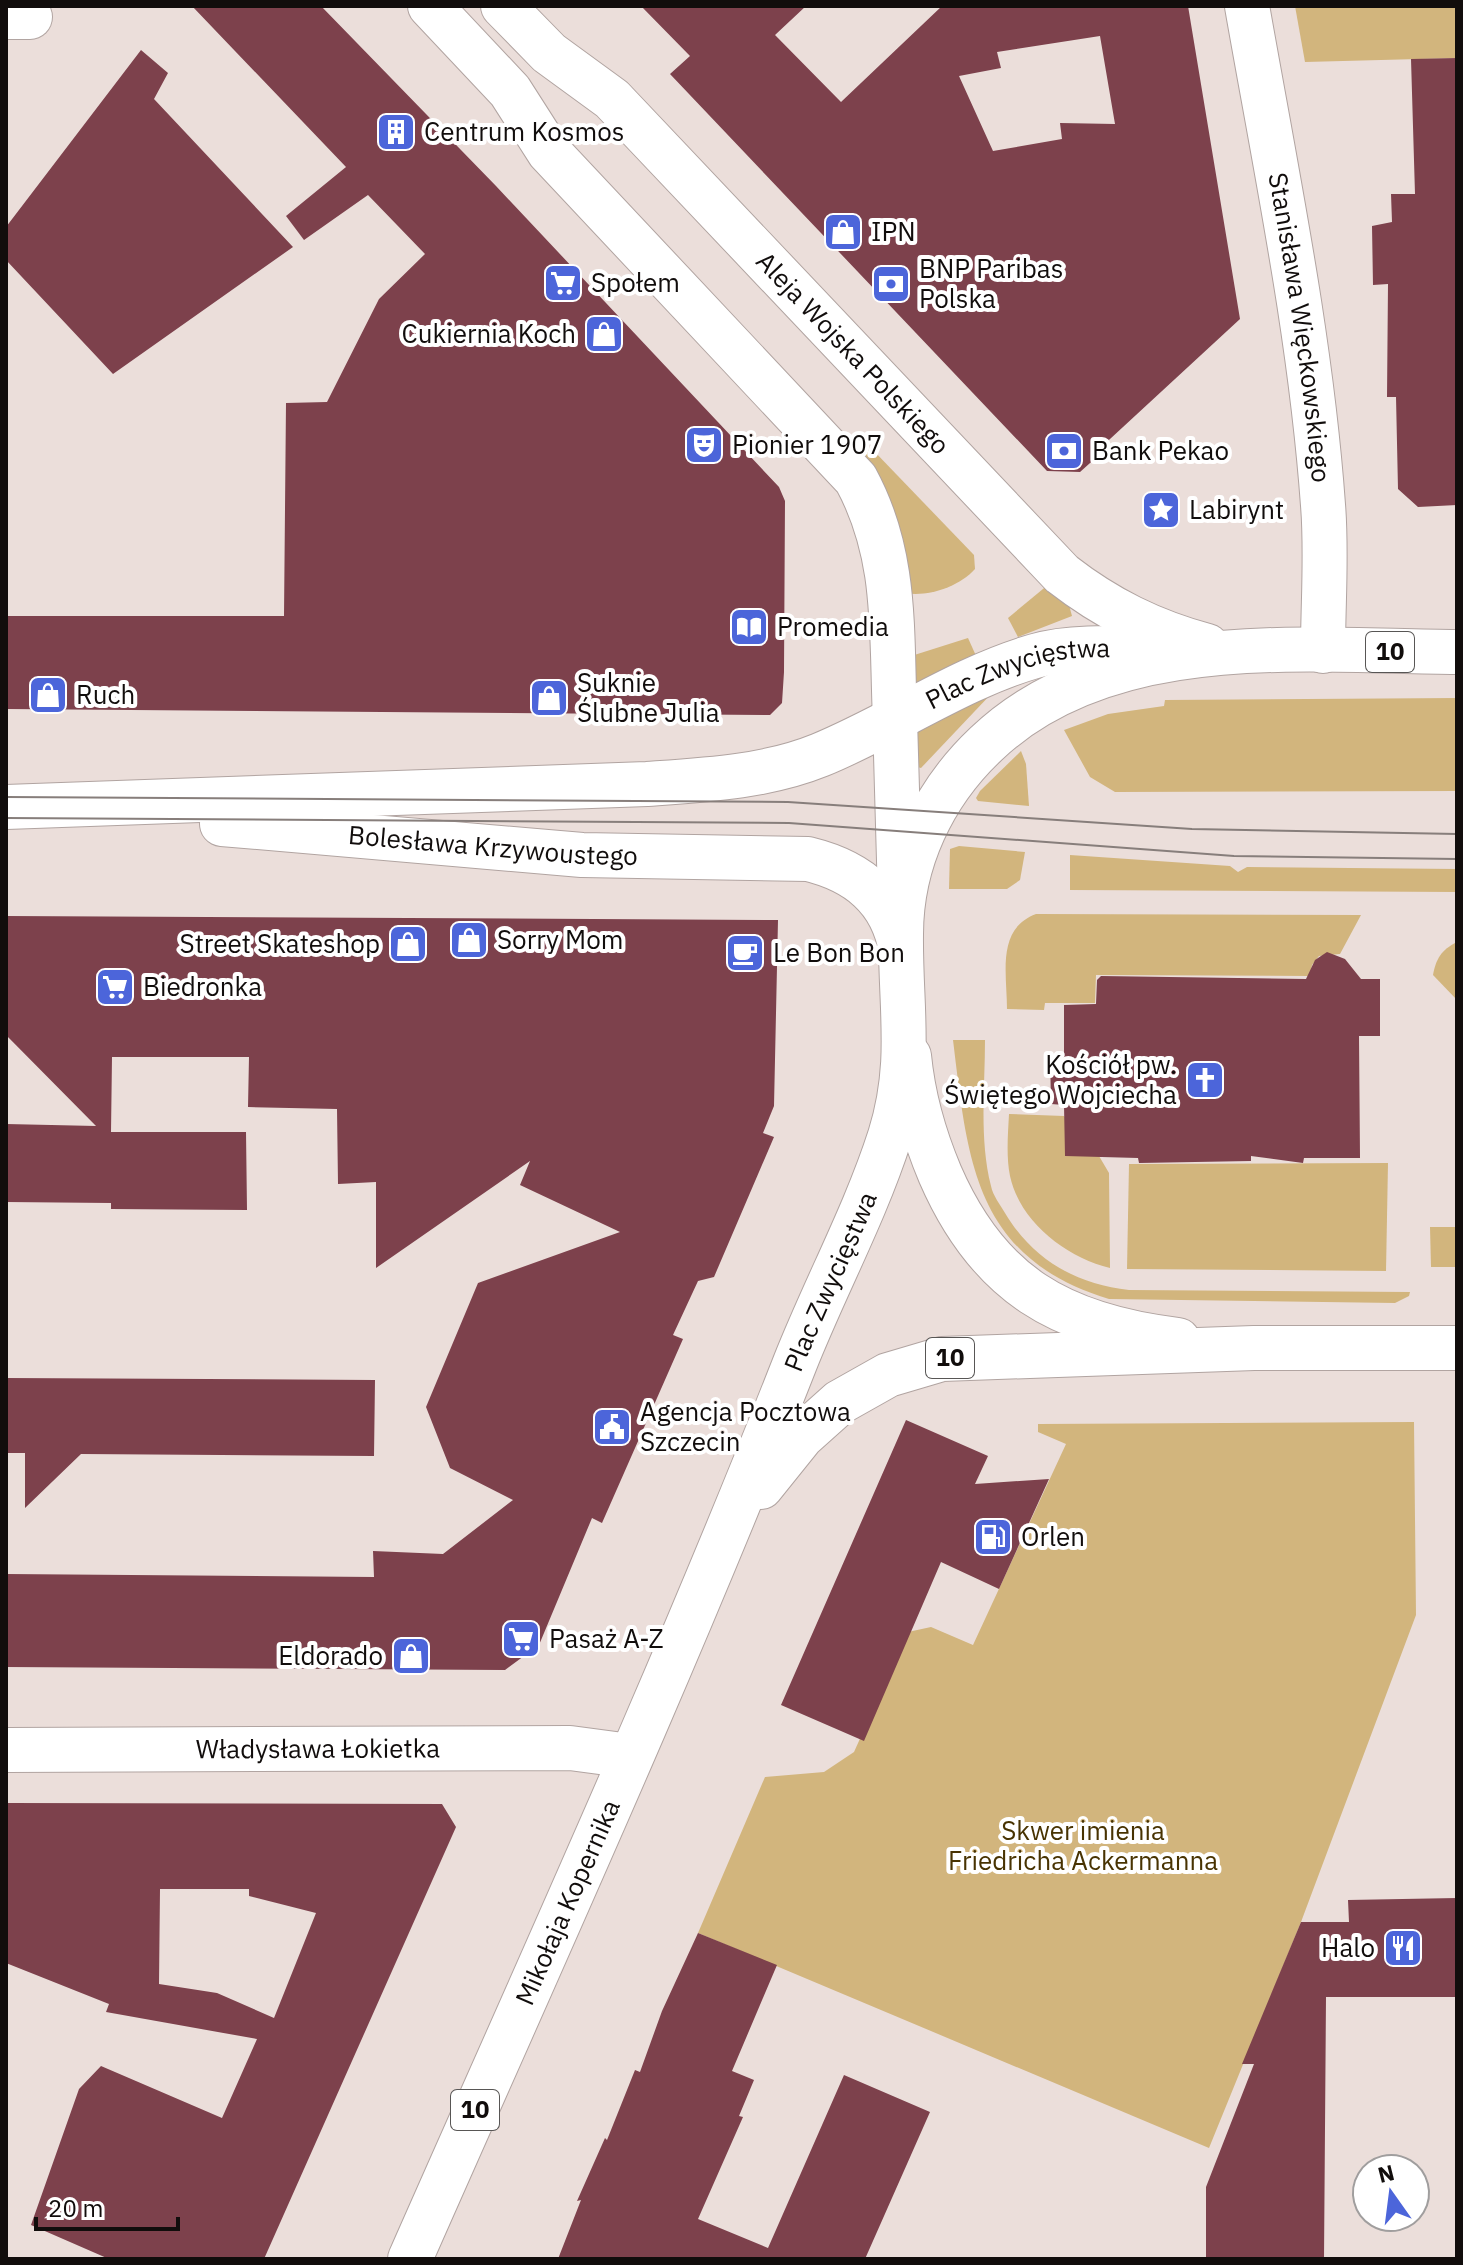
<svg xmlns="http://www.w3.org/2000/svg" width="1463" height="2265" viewBox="0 0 1463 2265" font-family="'IBM Plex Sans',sans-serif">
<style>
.green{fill:#d2b57d}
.building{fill:#7d414c;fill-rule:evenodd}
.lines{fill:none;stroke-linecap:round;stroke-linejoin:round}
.minor-casing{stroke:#b1a4a1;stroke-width:46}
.tertiary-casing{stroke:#b1a4a1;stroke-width:46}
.primary-casing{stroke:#b1a4a1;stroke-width:46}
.minor{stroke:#fff;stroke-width:44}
.tertiary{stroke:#fff;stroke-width:44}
.primary{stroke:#fff;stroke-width:44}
.tram{stroke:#877e7b;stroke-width:2}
.labels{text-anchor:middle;stroke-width:8;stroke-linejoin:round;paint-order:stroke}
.shield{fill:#fff;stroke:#585655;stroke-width:2}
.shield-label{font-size:24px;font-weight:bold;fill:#110d0c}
.poi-label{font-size:26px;fill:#110d0c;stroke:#fff;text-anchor:start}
.street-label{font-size:26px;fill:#110d0c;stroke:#fff}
.park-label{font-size:26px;fill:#483302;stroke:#fff}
</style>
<rect width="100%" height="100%" fill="#ebdeda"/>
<g class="green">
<path d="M1295 6H1457V58L1305 62Z"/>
<path d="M872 449 974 555 975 569C959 587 928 597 905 593L857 453Z"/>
<path d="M1049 584 1069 605 1072 616 1018 637 1008 618Z"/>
<path d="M968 638 977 658 916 689 908 657Z"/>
<path d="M992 693 921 768 917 767 913 735 921 724Z"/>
<path d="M1457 698V791L1115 792 1090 777 1064 730 1108 714 1164 706 1165 700Z"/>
<path d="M1021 751 1026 764 1029 806 978 801 976 798 980 791Z"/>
<path d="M959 846 1025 852 1020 880 1007 889H949L950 849Z"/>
<path d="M1070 855 1230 866 1238 872 1247 867 1457 869V892L1070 890Z"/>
<path d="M1036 914 1361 915 1340 954 1319 956 1312 965 1310 976 1096 975 1095 1003H1045L1044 1010 1007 1009C1007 974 996 929 1036 914Z"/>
<path d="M1457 942V1000L1433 975C1436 959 1441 950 1457 942Z"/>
<path d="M953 1040H985C985 1087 979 1139 991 1186 993 1196 1000 1204 1005 1213 1033 1260 1076 1284 1129 1290L1410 1292 1409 1296 1395 1303 1109 1299C974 1258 968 1161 953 1040Z"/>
<path d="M1009 1114 1064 1116 1099 1156 1109 1173 1110 1268C1066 1257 1020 1222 1010 1176 1006 1156 1008 1134 1009 1114Z"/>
<path d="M1388 1163 1386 1271 1127 1269 1129 1164Z"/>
<path d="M1430 1227H1457V1267H1431Z"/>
<path d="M1414 1422 1416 1615 1301 1922 1209 2148 698 1933 765 1777 824 1772 854 1752 908 1632 931 1627 973 1645 1066 1444 1038 1432V1424Z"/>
</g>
<g class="building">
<path d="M192 6H321L496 186 779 487 785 501 784 672 782 703 770 715 6 709V616H284L286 403 327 402 379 299 425 254 368 195 304 240 286 216 346 167Z"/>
<path d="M641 6H806L775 35 841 102 942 6H1188L1240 319 1097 451 1099 455 1080 472 1047 471 670 74 690 56ZM1100 36 1115 124 1060 123 1062 139 993 151 959 76 1001 68 997 52Z"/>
<path d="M141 50 168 73 154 99 293 247 113 374 6 260V227Z"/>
<path d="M1457 58V505L1418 507 1398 489 1396 397H1387L1388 284 1373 285 1372 226 1392 222 1391 194H1415L1411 59Z"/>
<path d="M6 916 778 920 774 1106 763 1133 774 1137 714 1277 698 1281 673 1335 683 1339 602 1523 592 1518 539 1645 505 1670 6 1667V1574L374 1577 373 1551 443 1554 513 1500 450 1468 426 1407 478 1283 620 1232 520 1185 530 1161 376 1268V1182L338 1184 337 1109 248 1107 249 1057H112L111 1132H246L247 1210 111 1209V1203L6 1202V1124L96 1126 6 1035Z"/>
<path d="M1327 952 1345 959 1361 979H1380V1036H1359L1360 1158H1304L1303 1163 1251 1156V1161L1139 1163 1138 1158 1065 1156 1064 1105 1051 1104 1050 1055H1064V1005L1096 1004 1097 980 1101 976 1306 979 1315 960Z"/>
<path d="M6 1378 375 1380 374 1456 81 1454 25 1508V1453H6Z"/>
<path d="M906 1420 988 1456 975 1484 1049 1479 999 1589 941 1562 864 1741 781 1705Z"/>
<path d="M6 1803 442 1804 456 1827 264 2259H109L31 2225 79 2089 101 2066 222 2118 257 2039 106 2012 109 2004 6 1963ZM160 1889H249V1896L316 1913 274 2018 217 1993 159 1984Z"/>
<path d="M1457 1898V1997H1326L1324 2259H1206V2187L1254 2064H1242L1301 1922H1349L1348 1900Z"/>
<path d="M698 1933 777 1965 732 2071 754 2080 739 2116 743 2117 698 2219 768 2248 844 2075 930 2112 865 2259H558L581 2200 577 2201 605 2138 607 2140 635 2070 640 2072 662 2011Z"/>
</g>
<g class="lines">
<defs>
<g id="minor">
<path d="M430 6 510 91 549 152 856 479C898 556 891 633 895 719"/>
<path id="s1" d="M503 6 549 53 612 99 1062 574C1107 609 1152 631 1207 646"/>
<path id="s2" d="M1247 6C1276 171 1311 338 1323 505 1327 553 1323 603 1323 651"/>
<path d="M6 17H30"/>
<path id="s3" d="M6 1750 570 1748 630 1756"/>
</g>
<g id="tertiary">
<path d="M895 719 900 896"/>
<path id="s4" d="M6 807 647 784C705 780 766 777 820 755 893 725 959 678 1035 656 1078 643 1130 650 1175 651"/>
<path id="s5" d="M222 824 582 855 808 859C857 871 892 898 901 950"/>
<path d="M909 1056C913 1097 924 1136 940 1174 988 1285 1061 1326 1178 1340"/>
</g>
<g id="primary">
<path d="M761 1487 802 1436 840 1402 888 1375 942 1359 1254 1348H1457"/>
<path id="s6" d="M410 2259C541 1962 676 1666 795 1363 825 1287 865 1214 890 1136 913 1063 900 1007 901 934 901 862 933 794 986 744 1108 628 1303 651 1457 652"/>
</g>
</defs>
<use href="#minor" class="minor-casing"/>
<use href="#tertiary" class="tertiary-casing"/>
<use href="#primary" class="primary-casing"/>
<use href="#minor" class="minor"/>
<use href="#tertiary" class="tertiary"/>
<use href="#primary" class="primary"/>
<g class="tram">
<path d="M6 797 788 802 1192 829 1457 834"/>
<path d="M6 818 789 823 1234 856 1457 859"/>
</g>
</g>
<defs>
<symbol id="building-square" viewBox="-11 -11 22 22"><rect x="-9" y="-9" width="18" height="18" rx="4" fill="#4c65da" stroke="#fff"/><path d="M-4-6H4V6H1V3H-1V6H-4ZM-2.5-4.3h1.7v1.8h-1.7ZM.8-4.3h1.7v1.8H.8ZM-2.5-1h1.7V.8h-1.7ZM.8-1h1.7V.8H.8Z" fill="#fff"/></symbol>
<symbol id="shop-square" viewBox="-11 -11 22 22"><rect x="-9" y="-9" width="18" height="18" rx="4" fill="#4c65da" stroke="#fff"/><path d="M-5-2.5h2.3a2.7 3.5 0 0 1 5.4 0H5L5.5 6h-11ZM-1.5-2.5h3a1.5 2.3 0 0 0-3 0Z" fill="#fff"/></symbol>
<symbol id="supermarket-square" viewBox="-11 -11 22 22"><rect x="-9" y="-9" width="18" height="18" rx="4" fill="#4c65da" stroke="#fff"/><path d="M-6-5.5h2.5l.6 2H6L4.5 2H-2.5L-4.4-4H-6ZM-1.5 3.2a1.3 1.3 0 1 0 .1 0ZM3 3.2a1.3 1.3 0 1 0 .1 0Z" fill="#fff"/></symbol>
<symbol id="bank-square" viewBox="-11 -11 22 22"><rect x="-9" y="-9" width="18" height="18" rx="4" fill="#4c65da" stroke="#fff"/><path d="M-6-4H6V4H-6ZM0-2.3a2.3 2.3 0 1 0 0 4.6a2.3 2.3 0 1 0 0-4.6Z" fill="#fff"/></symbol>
<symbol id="theatre-square" viewBox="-11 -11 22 22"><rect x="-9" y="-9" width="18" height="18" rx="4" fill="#4c65da" stroke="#fff"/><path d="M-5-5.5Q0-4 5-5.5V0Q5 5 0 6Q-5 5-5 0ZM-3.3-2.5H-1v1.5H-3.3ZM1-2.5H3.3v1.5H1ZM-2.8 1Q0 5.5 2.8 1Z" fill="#fff"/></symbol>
<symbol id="sight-square" viewBox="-11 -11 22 22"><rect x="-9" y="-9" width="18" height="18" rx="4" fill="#4c65da" stroke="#fff"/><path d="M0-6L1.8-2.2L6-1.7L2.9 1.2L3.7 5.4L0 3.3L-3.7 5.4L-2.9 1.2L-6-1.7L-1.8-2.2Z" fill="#fff"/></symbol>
<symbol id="library-square" viewBox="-11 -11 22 22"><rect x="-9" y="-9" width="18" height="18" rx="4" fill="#4c65da" stroke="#fff"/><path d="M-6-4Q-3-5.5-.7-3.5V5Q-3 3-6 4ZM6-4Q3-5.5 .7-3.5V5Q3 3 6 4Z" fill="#fff"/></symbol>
<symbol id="cafe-square" viewBox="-11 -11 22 22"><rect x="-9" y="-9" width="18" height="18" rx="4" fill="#4c65da" stroke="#fff"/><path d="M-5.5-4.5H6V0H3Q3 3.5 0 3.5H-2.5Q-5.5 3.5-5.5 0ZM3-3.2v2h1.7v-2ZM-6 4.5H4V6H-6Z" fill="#fff"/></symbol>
<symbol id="church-square" viewBox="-11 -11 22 22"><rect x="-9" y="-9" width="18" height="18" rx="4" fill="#4c65da" stroke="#fff"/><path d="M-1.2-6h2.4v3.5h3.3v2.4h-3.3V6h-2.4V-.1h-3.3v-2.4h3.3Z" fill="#fff"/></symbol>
<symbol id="civic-square" viewBox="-11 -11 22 22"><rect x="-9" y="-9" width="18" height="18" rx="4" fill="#4c65da" stroke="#fff"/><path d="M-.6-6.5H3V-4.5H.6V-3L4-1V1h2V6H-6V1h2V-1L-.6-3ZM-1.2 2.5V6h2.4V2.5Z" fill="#fff"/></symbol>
<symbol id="fuel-square" viewBox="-11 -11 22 22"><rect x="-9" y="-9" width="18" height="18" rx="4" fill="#4c65da" stroke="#fff"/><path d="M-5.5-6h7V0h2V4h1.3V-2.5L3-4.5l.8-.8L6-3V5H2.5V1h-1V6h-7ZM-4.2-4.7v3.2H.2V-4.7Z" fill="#fff"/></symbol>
<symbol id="restaurant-square" viewBox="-11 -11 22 22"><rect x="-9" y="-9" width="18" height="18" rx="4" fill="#4c65da" stroke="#fff"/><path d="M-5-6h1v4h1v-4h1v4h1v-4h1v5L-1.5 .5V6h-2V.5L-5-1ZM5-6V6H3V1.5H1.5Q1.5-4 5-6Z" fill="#fff"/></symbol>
</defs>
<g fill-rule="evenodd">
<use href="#building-square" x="374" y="110" width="44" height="44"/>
<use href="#shop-square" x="821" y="210" width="44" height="44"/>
<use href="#supermarket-square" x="541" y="261" width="44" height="44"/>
<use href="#bank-square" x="869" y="262" width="44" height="44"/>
<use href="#shop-square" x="582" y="312" width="44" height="44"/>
<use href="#theatre-square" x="682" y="423" width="44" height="44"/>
<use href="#bank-square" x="1042" y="429" width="44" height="44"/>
<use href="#sight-square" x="1139" y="488" width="44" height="44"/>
<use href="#library-square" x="727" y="605" width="44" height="44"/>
<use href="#shop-square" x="26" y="673" width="44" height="44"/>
<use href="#shop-square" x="527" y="676" width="44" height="44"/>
<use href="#shop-square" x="447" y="918" width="44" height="44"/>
<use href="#shop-square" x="386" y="922" width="44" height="44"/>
<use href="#cafe-square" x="723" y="931" width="44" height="44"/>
<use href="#supermarket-square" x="93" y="965" width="44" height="44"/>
<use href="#church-square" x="1183" y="1058" width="44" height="44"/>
<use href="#civic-square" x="590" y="1405" width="44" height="44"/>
<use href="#fuel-square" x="971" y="1515" width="44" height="44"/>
<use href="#supermarket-square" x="499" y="1617" width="44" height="44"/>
<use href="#shop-square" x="389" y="1634" width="44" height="44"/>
<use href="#restaurant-square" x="1381" y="1926" width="44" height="44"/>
</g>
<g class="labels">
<g class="shield">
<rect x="1366" y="632" width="48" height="40" rx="6"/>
<rect x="926" y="1338" width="48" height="40" rx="6"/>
<rect x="451" y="2090" width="48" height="40" rx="6"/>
</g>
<g class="shield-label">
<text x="1390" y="660">10</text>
<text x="950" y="1366">10</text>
<text x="475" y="2118">10</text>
</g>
<g class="poi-label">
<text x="424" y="141">Centrum Kosmos</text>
<text x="871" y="241">IPN</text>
<text x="919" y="278">BNP Paribas<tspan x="919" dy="30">Polska</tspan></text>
<text x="591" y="292">Społem</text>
<text x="576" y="343" text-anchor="end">Cukiernia Koch</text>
<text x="732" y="454">Pionier 1907</text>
<text x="1092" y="460">Bank Pekao</text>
<text x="1189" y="519">Labirynt</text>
<text x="777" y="636">Promedia</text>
<text x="577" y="692">Suknie<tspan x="577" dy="30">Ślubne Julia</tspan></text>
<text x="76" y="704">Ruch</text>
<text x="497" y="949">Sorry Mom</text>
<text x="380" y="953" text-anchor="end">Street Skateshop</text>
<text x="773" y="962">Le Bon Bon</text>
<text x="143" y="996">Biedronka</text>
<text x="1177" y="1074" text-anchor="end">Kościół pw.<tspan x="1177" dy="30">Świętego Wojciecha</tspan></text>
<text x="640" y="1421">Agencja Pocztowa<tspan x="640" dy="30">Szczecin</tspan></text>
<text x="1021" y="1546">Orlen</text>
<text x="549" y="1648">Pasaż A-Z</text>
<text x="383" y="1665" text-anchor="end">Eldorado</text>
<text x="1375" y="1957" text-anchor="end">Halo</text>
</g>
<g class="street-label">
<text dy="9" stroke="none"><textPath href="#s2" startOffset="326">Stanisława Więckowskiego</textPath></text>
<text dy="9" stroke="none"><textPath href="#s1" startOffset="494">Aleja Wojska Polskiego</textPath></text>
<text dy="9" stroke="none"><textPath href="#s4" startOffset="1034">Plac Zwycięstwa</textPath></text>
<text dy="9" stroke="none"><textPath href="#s5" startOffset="272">Bolesława Krzywoustego</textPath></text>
<text dy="9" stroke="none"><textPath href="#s6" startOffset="1064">Plac Zwycięstwa</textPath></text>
<text dy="9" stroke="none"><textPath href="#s3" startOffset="312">Władysława Łokietka</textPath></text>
<text dy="9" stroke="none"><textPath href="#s6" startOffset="390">Mikołaja Kopernika</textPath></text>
</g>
<g class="park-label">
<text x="1083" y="1840">Skwer imienia<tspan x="1083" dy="30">Friedricha Ackermanna</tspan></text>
</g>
</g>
<rect width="1463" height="2265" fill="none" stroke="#110d0c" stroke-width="16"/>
<g transform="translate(1391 2193) rotate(346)"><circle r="38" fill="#ffffff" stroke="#a09e9e" stroke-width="2"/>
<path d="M0-6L14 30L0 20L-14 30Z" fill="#4c65da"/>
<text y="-12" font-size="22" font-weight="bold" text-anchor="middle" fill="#110d0c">N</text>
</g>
<path d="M36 2217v12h142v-12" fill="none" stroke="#110d0c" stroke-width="4"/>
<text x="48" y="2217" font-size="24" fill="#110d0c" stroke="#ffffff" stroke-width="6" paint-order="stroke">20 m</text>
</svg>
